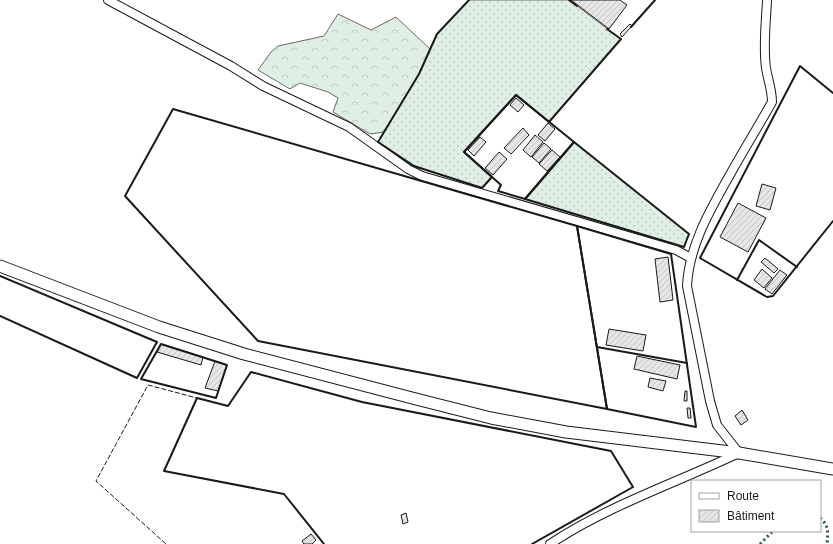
<svg xmlns="http://www.w3.org/2000/svg" width="833" height="544" viewBox="0 0 833 544" font-family="Helvetica,sans-serif">
<style>
.grass{fill:url(#grass-dots);stroke:#6a6a6a}
.forest{fill:url(#forest-crowns);stroke:#6a6a6a}
.building{fill:url(#building-hatch);stroke:#1a1a1a}
.lines{fill:none;stroke-linecap:round;stroke-linejoin:round}
.street-casing{stroke:#1a1a1a;stroke-width:10}
.secondary-casing{stroke:#1a1a1a;stroke-width:13}
.street{stroke:#fff;stroke-width:8}
.secondary{stroke:#fff;stroke-width:11}
.hedge{stroke:#2b5a34;stroke-width:3;stroke-dasharray:2 3;stroke-linecap:butt}
.fence{stroke:#1a1a1a;stroke-width:1;stroke-dasharray:5 2;stroke-linecap:butt}
.wall{stroke:#1a1a1a;stroke-width:2}
</style>
<defs>
<pattern id="grass-dots" width="8" height="8" patternUnits="userSpaceOnUse"><rect width="8" height="8" fill="#e0efe3"/><path d="M2 2h.1M6 6h.1" fill="none" stroke="#c0ccc2" stroke-width="1.8" stroke-linecap="round"/></pattern>
<pattern id="forest-crowns" width="20" height="18" patternUnits="userSpaceOnUse"><rect width="20" height="18" fill="#e0efe3"/><path d="M2 6a3 3 0 1 1 6 0M12 15a3 3 0 1 1 6 0" fill="none" stroke="#c0ccc2"/></pattern>
<pattern id="building-hatch" width="6" height="6" patternUnits="userSpaceOnUse"><rect width="6" height="6" fill="#e6e6e6"/><path d="M-1 1l2-2M0 6l6-6M5 7l2-2" fill="none" stroke="#c5c5c5"/></pattern>
</defs>
<rect width="100%" height="100%" fill="#fff"/>
<g class="grass">
<path d="M469 0H569L621 39 549 122 516 95 464 152 492 177 482 188 414 166 378 142 419 74 437 34Z"/>
<path d="M574 142 689 234 684 247 525 199Z"/>
</g>
<path class="forest" d="M338 14 371 30 396 17 430 49 419 74 384 132 370 134 333 112 338 98 328 92 300 83 290 89 258 70 271 52 278 46 324 36Z"/>
<g class="building">
<path d="M571 0H620L627 5 609 29Z"/>
<path d="M630 24 632 26 622 37 620 34Z"/>
<path d="M516 98 524 105 518 112 510 105Z"/>
<path d="M548 123 555 129 545 141 538 135Z"/>
<path d="M523 128 529 135 511 154 504 148Z"/>
<path d="M535 135 543 142 531 157 523 150Z"/>
<path d="M480 137 486 142 474 156 468 150Z"/>
<path d="M544 143 551 149 539 163 532 157Z"/>
<path d="M552 150 560 157 547 171 539 164Z"/>
<path d="M499 152 507 159 493 175 485 168Z"/>
<path d="M762 184 776 188 770 210 756 206Z"/>
<path d="M738 203 766 218 748 252 720 237Z"/>
<path d="M668 257 673 300 660 302 655 259Z"/>
<path d="M765 258 778 269 774 273 761 262Z"/>
<path d="M762 269 772 278 764 288 754 280Z"/>
<path d="M780 270 787 275 772 294 765 289Z"/>
<path d="M609 329 646 335 643 351 606 345Z"/>
<path d="M161 344 203 357 201 365 157 352Z"/>
<path d="M637 356 680 365 677 379 634 369Z"/>
<path d="M215 361 227 365 218 391 205 388Z"/>
<path d="M650 378 666 381 663 391 648 387Z"/>
<path d="M685 391H687V401H684Z"/>
<path d="M687 408H690L691 418H688Z"/>
<path d="M742 410 748 420 741 425 735 416Z"/>
<path d="M406 513 408 522 403 524 401 515Z"/>
<path d="M311 534 316 540 312 544H304L302 541Z"/>
</g>
<g class="lines">
<defs>
<g id="street">
<path d="M108 0 231 66 263 86 349 127 408 169 422 176 676 250 691 258"/>
<path d="M550 544C609 505 676 483 739 453L717 425 710 401 687 286C689 244 712 207 732 171 745 148 759 125 772 102 772 90 768 80 766 68 763 46 766 22 767 0"/>
</g>
<path id="secondary" d="M0 266 159 327 244 354 416 399 491 418 566 432 739 453 833 469"/>
</defs>
<use href="#street" class="street-casing"/>
<use href="#secondary" class="secondary-casing"/>
<use href="#street" class="street"/>
<use href="#secondary" class="secondary"/>
<g class="hedge">
<path d="M820 518C829 525 828 533 827 544"/>
<path d="M760 544 773 531"/>
</g>
<path class="fence" d="M164 471 197 398 148 385 96 481 166 544"/>
<g class="wall">
<path d="M469 0 437 34 419 74 378 142 414 166 482 188 492 177 464 152 516 95 549 122 621 39 607 29"/>
<path d="M569 0 577 6"/>
<path d="M631 27 655 0"/>
<path d="M833 93 800 66 700 258 767 297 773 296 833 221"/>
<path d="M516 95 574 142 525 199 498 191 501 185 464 152Z"/>
<path d="M173 109 577 226 607 409 258 341 125 196Z"/>
<path d="M574 142 689 234 684 247 525 199Z"/>
<path d="M577 226 671 254 696 427 607 409Z"/>
<path d="M0 276 157 342 137 378 0 316"/>
<path d="M737 280 759 240 797 267"/>
<path d="M161 344 227 365 216 398 141 379Z"/>
<path d="M597 347 687 363"/>
<path d="M324 544 284 494 164 471 197 398 228 406 251 372 362 402 611 451 633 487 532 544"/>
</g>
</g>
<rect x="691" y="480" width="130" height="52" fill="#ffffff" stroke="#a3a3a3"/>
<rect x="699" y="493" width="20" height="6" fill="#ffffff" stroke="#a3a3a3"/>
<text x="727" y="500" font-size="12" fill="#1a1a1a">Route</text>
<rect x="699" y="510" width="20" height="12" fill="url(#building-hatch)" stroke="#a3a3a3"/>
<text x="727" y="520" font-size="12" fill="#1a1a1a">Bâtiment</text>
</svg>
